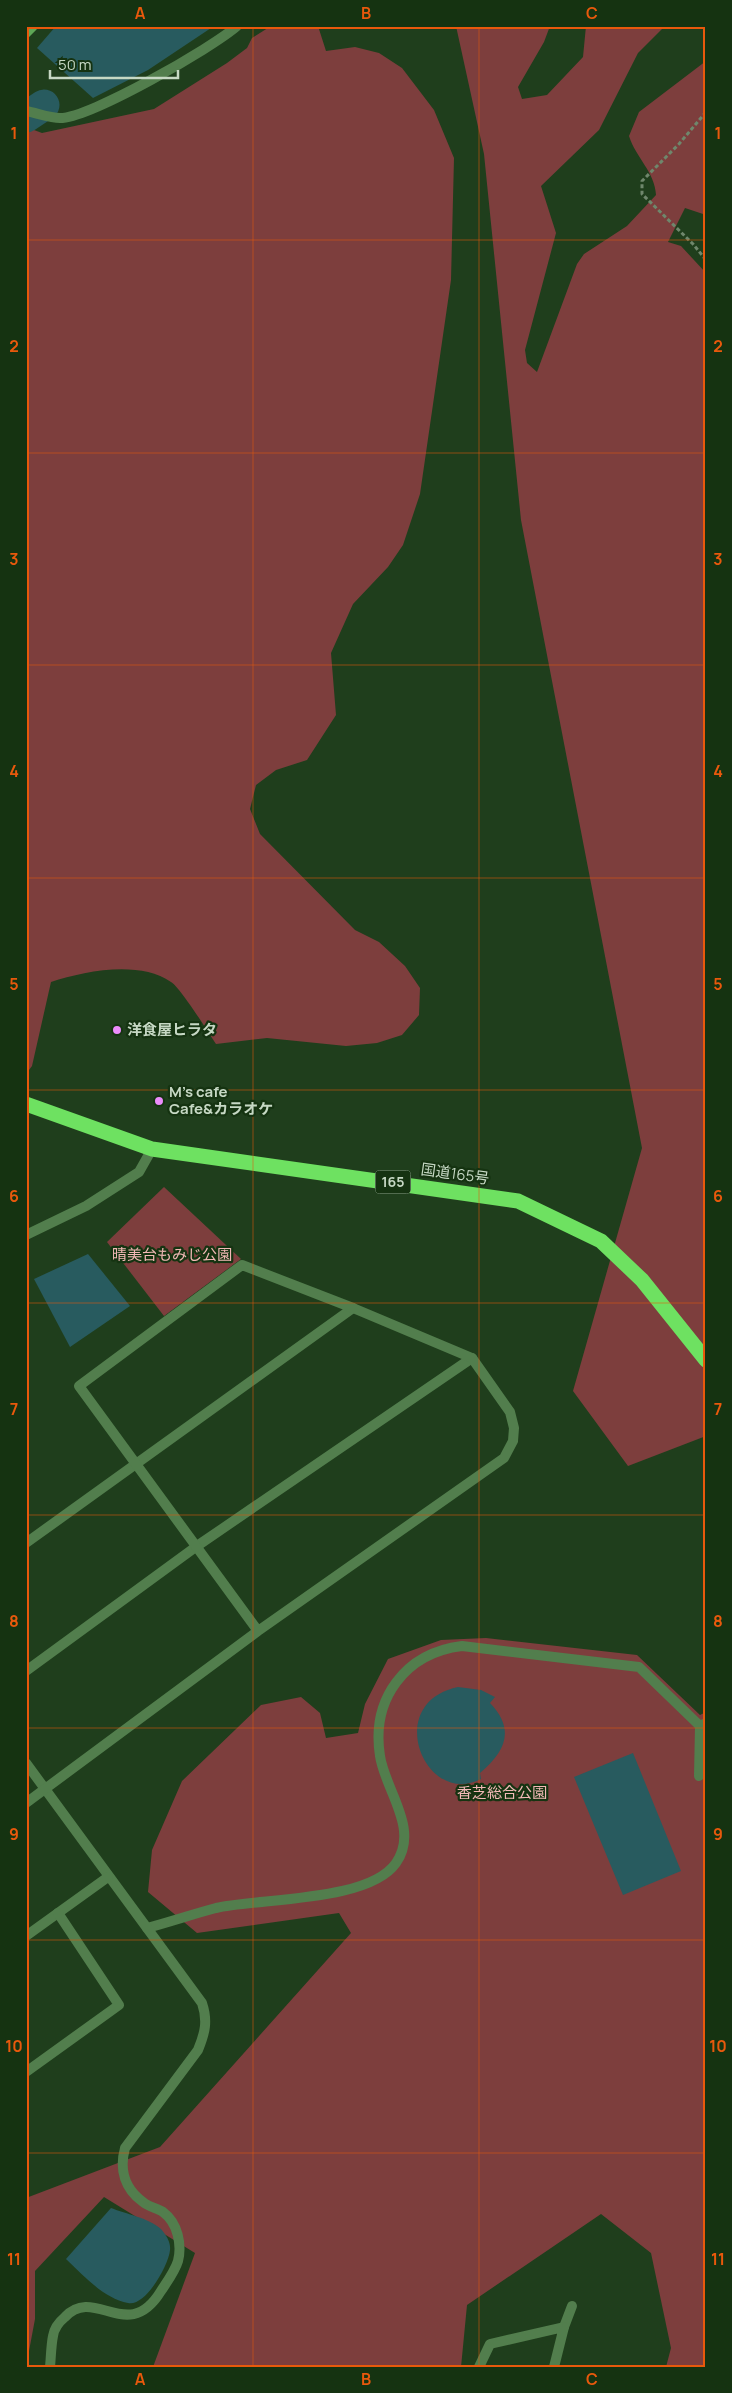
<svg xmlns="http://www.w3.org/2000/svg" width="732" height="2393" viewBox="0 0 732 2393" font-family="Manrope,'Noto Sans JP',sans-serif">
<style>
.green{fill:#7d3e3d}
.water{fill:#285b5f}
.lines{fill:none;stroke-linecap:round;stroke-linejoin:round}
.river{stroke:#285b5f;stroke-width:31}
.path{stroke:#6f876c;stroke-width:3;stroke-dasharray:4 2.5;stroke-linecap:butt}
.lane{stroke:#527e4d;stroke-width:10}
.street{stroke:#527e4d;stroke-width:10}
.secondary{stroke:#5ea656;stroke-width:10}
.highway{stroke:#6ee161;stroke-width:15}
.grid{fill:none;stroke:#e8590c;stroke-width:1;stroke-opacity:0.55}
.poi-dot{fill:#ec8cfb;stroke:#153311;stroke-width:2}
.labels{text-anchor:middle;stroke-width:4.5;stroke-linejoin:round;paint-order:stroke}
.shield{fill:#153311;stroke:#91a68e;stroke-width:1}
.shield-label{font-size:14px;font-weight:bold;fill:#c6d8c4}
.poi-label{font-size:15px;font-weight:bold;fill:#c6d8c4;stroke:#153311;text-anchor:start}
.street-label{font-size:15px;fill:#c6d8c4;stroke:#153311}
.park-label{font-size:15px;fill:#f3b9b7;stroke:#153311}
.neatline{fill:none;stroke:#e8590c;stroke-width:2}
.grid-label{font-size:16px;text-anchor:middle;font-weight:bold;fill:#e8590c}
</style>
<rect width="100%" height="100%" fill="#1f3e1c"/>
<g class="green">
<path d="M271 26H318L326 51 355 47 379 53 402 68 434 110 454 158 451 280 420 494 403 545 388 567 353 604 331 653 336 715 307 760 276 770 256 785 250 809 260 834 355 930 379 942 405 966 420 988 419 1015 402 1035 377 1043 346 1046 267 1038 216 1044C208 1032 180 987 171 982 139 960 85 971 51 982L32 1066 26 1074V127L42 133 154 109 227 63 247 48 252 38Z"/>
<path d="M456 26H550L544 42 518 87 522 99 547 95 583 57 586 26H665L638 53 599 130 541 186 556 233 525 350 527 363 537 372 577 264 584 254 627 226 656 195C655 172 636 158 629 136L639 112 706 61V215L685 208 668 242 681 246 706 273V1436L628 1466 573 1391 642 1148 521 520 484 154Z"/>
<path d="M164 1187 241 1259 164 1316 107 1242Z"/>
<path d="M486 1638 637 1655 700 1715 706 1712V2367H666L671 2348 651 2253 601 2214 467 2305 461 2367H153L195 2253 104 2197 35 2271V2319L26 2367V2198L160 2147 351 1933 339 1913 197 1933 148 1892 152 1850 182 1781 261 1705 301 1697 320 1713 326 1738 358 1733 365 1704 388 1659 441 1640Z"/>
</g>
<g class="water">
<path d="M56 26H214L148 70 93 98 37 48Z"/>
<path d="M88 1254 130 1306 70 1347 34 1279Z"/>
<path d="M458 1687 481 1690 495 1697 490 1703C516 1730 505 1752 480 1773L481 1779C425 1808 382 1703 458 1687Z"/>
<path d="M633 1753 681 1871 623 1895 574 1777Z"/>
<path d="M111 2208C126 2214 149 2218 161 2229 166 2235 171 2242 170 2250 169 2264 146 2307 128 2303 103 2298 84 2276 66 2259Z"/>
</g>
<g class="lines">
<path class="river" d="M26 117 44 105"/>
<path class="path" d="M706 112 679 144 642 181V194L693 244 706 260"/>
<g class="lane">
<path d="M699 1776 700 1726"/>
<path d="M147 1928C170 1922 193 1914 216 1908 261 1898 369 1902 396 1863 420 1829 385 1790 380 1756 371 1699 405 1653 462 1646L639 1667 700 1726 706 1723"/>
</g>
<g class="street">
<path d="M26 111C37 113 50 118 60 118 90 118 212 48 237 26"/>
<path d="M26 1235 86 1206 139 1172 152 1149"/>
<path d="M26 1543 353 1308"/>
<path d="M26 1671 197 1546 472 1358"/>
<path d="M26 1763 202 2003C208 2021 205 2033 198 2050L125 2148C119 2170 125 2189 143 2202 149 2207 157 2208 163 2212 178 2223 182 2245 178 2261 175 2271 167 2282 161 2291 128 2345 95 2285 65 2317 59 2322 54 2329 53 2336 51 2346 51 2357 50 2367"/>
<path d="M26 1803 258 1631 504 1458 513 1441 514 1428 510 1412 472 1358 353 1308 242 1265 79 1386 258 1631"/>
<path d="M26 1936 108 1877"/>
<path d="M26 2072 119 2005 58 1913"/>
<path d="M564 2327 572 2306"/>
<path d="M479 2367 490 2344 564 2327 554 2367"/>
</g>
<path class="secondary" d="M26 33 33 26"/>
<path class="highway" d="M26 1104 152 1149 518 1201 601 1241 642 1280 706 1360"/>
</g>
<path class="grid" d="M253 26V2367M479 26V2367M26 240H706M26 453H706M26 665H706M26 878H706M26 1090H706M26 1303H706M26 1515H706M26 1728H706M26 1940H706M26 2153H706"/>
<g class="poi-dot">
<circle cx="117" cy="1030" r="5"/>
<circle cx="159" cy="1101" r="5"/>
</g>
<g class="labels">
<rect class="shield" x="375.5" y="1170.5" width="35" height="23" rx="4"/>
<g class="shield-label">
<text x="393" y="1187">165</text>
</g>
<g class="poi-label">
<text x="127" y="1035">洋食屋ヒラタ</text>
<text x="169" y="1097">M's cafe<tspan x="169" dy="17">Cafe&amp;カラオケ</tspan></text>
</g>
<g class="street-label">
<text transform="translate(455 1174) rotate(8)" y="5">国道165号</text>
</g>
<g class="park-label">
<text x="172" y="1260">晴美台もみじ公園</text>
<text x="502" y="1798">香芝総合公園</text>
</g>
</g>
<rect width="732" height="2393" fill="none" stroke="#153311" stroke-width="55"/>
<path d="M50 70v8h128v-8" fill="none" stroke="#c6d8c4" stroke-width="2.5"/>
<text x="58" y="70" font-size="15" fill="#c6d8c4" stroke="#153311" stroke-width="4" paint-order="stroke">50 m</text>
<rect x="28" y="28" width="676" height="2338" class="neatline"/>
<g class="grid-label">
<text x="140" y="19">A</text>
<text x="366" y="19">B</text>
<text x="592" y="19">C</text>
<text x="14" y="139">1</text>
<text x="718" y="139">1</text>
<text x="14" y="352">2</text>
<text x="718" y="352">2</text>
<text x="14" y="565">3</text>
<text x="718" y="565">3</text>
<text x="14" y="777">4</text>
<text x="718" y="777">4</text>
<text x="14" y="990">5</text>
<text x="718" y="990">5</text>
<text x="14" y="1202">6</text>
<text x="718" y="1202">6</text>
<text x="14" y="1415">7</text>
<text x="718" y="1415">7</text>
<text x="14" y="1627">8</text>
<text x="718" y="1627">8</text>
<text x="14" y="1840">9</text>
<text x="718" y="1840">9</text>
<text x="14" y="2052">10</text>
<text x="718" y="2052">10</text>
<text x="14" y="2265">11</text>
<text x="718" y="2265">11</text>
<text x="140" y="2385">A</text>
<text x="366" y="2385">B</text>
<text x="592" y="2385">C</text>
</g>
</svg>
